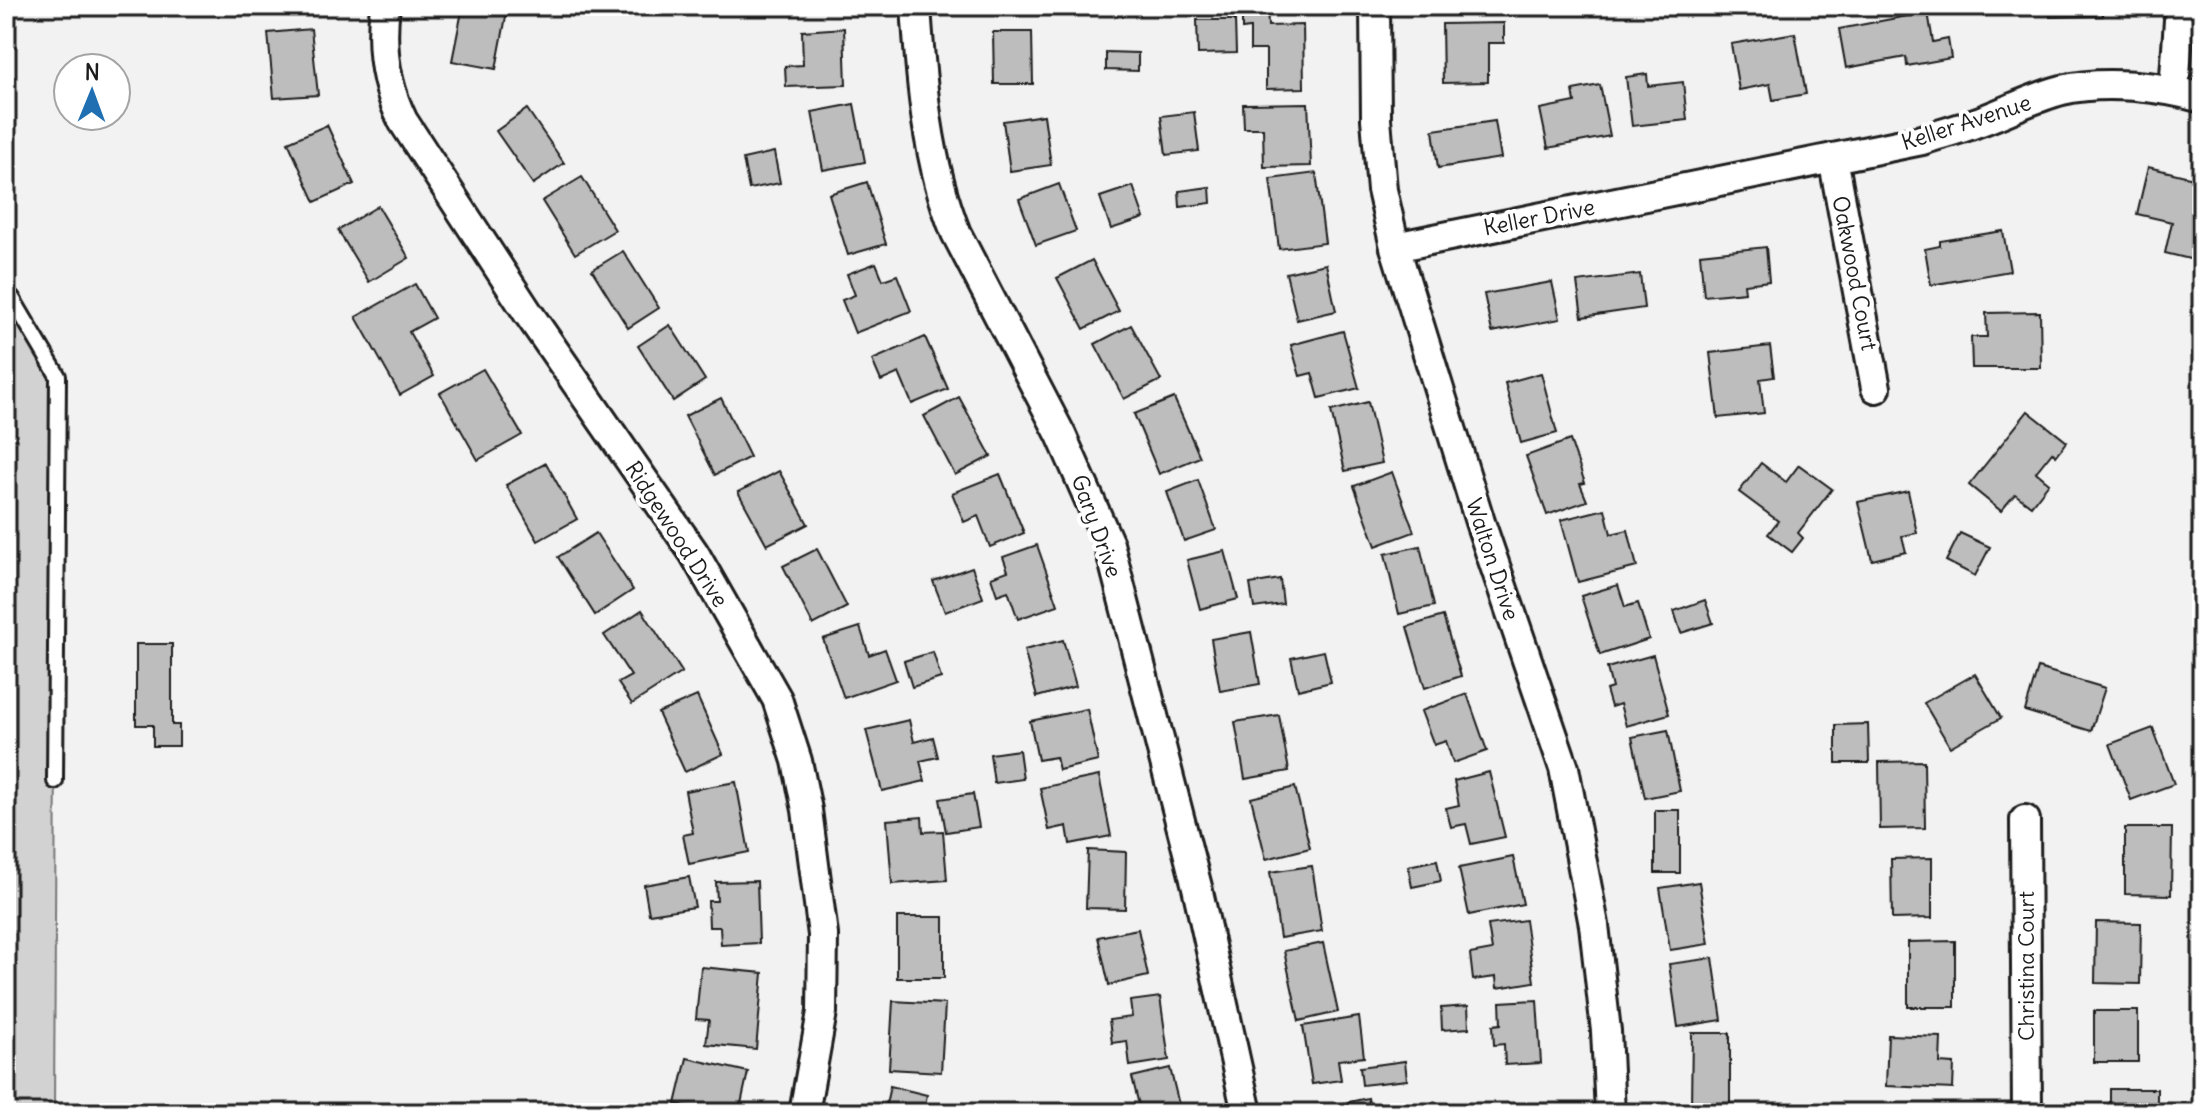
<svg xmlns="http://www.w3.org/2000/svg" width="2208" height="1119" viewBox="0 0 2208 1119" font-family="Delius,sans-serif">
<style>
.green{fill:#d2d2d2;stroke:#777;stroke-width:2}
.building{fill:#bdbdbd;stroke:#1c1c1c;stroke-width:2}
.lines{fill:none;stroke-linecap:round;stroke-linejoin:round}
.service-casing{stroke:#1c1c1c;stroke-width:20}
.minor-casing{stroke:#1c1c1c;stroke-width:34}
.service{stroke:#fff;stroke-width:14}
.minor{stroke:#fff;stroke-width:28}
.labels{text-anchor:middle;stroke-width:8;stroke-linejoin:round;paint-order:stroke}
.street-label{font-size:22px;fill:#1c1c1c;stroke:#fff}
</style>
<rect width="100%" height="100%" fill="#f2f2f2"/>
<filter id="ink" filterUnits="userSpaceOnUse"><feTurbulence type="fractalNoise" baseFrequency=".0125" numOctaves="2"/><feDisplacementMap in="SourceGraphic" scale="16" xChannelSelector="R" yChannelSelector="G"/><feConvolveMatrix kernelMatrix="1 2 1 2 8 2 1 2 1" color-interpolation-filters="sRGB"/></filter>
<g filter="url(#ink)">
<path class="green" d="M6 298 58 376 54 1113H6Z"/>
<g class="building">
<path d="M463 6H508L496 69 452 61Z"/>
<path d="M1242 6H1267L1268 26 1303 25 1304 88 1266 89V50H1250V28L1242 29Z"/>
<path d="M2050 6H2103V16L2050 17Z"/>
<path d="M1928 12 1933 42 1948 39 1951 58 1907 66 1906 57 1846 68 1839 29Z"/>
<path d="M1197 20H1235L1236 53 1198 54Z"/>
<path d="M1504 23V43H1488V82L1443 83 1442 24Z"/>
<path d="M844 28 846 85 786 87 785 66 803 65 802 31Z"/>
<path d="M311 29 318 95 274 98 268 33Z"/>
<path d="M993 32H1032L1033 84H994Z"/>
<path d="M1795 33 1806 94 1773 100 1770 84 1739 90 1731 44Z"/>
<path d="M1106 52 1138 53V71L1106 70Z"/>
<path d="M1647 74 1648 86 1683 82 1687 120 1632 126 1626 77Z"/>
<path d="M1600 85 1610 136 1548 148 1540 109 1575 102 1573 90Z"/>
<path d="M1308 103 1311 166 1264 167 1263 128H1244L1243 104Z"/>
<path d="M854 104 865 162 823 170 812 112Z"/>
<path d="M527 109 564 163 533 184 496 131Z"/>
<path d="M1194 112 1199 151 1166 155 1161 116Z"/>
<path d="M1044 115 1051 165 1010 171 1003 121Z"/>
<path d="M1495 121 1501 158 1438 168 1433 130Z"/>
<path d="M327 125 354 184 315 202 288 142Z"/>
<path d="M774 152 780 183 749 189 743 159Z"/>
<path d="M2148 167 2202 180V262L2165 253 2172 222 2137 214Z"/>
<path d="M1316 173 1325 243 1279 249 1270 179Z"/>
<path d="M582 177 615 230 575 254 542 201Z"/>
<path d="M867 182 886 244 848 255 829 194Z"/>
<path d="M1059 184 1076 231 1036 245 1019 199Z"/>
<path d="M1133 186 1144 218 1111 229 1100 197Z"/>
<path d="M1210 187 1211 203 1180 207 1179 191Z"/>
<path d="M378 206 409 258 369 282 338 230Z"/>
<path d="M2003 231 2010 271 1931 285 1925 249 1940 246V241Z"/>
<path d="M1766 247 1769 281 1744 284 1745 292 1704 296 1700 254Z"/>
<path d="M623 251 659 308 628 328 592 270Z"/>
<path d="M1092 260 1119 311 1084 329 1057 278Z"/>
<path d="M876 263 883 280 897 275 911 311 855 333 842 300 855 295 847 274Z"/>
<path d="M1326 264 1336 311 1297 320 1286 273Z"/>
<path d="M1640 274 1644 308 1582 317 1577 282Z"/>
<path d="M1552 282 1560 319 1492 332 1484 294Z"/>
<path d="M415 284 434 318 409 332 434 376 400 395 356 317Z"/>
<path d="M2040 312 2041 368H1972L1971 337H1987L1986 313Z"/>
<path d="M670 325 705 380 673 401 638 346Z"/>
<path d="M1131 325 1161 380 1124 399 1095 344Z"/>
<path d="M1343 331 1359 388 1319 398 1312 373 1300 376 1291 345Z"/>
<path d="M925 337 948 389 912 404 899 373 881 381 872 360Z"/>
<path d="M1770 346 1774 377 1760 379 1764 413 1718 418 1710 353Z"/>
<path d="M483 369 522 435 478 460 440 393Z"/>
<path d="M1541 373 1557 433 1521 443 1505 383Z"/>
<path d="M959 397 991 456 955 475 924 416Z"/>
<path d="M721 398 750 457 715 475 685 416Z"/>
<path d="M1174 398 1200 457 1159 474 1134 414Z"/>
<path d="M1368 402 1382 463 1345 471 1331 411Z"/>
<path d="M2028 411 2067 442 2056 456 2052 452 2036 472 2049 483 2031 506 2015 494 2001 511 1969 485Z"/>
<path d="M1570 440 1585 483 1580 484 1587 501 1547 515 1526 456Z"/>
<path d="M546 463 577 519 538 541 506 485Z"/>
<path d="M1761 463 1786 482 1799 465 1832 489 1798 533 1803 538 1792 552 1768 534 1778 521 1739 492Z"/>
<path d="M779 471 808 524 767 545 738 492Z"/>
<path d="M1392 472 1414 532 1376 546 1354 486Z"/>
<path d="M1000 474 1024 533 990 547 978 516 964 522 952 493Z"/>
<path d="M1198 480 1216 530 1184 541 1167 492Z"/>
<path d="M1908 491 1917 533 1902 536 1906 552 1872 560 1858 502Z"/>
<path d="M1605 509 1611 534 1628 530 1637 567 1578 582 1561 520Z"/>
<path d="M596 533 633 590 595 615 558 557Z"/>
<path d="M1960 533 1990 547 1975 576 1946 561Z"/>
<path d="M1037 545 1058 605 1018 619 1008 591 997 595 991 577 1008 571 1003 557Z"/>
<path d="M1420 546 1434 606 1399 614 1385 554Z"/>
<path d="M817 549 847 607 813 625 783 566Z"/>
<path d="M1225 551 1238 599 1200 609 1187 560Z"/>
<path d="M972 567 983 598 945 612 933 581Z"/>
<path d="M1280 579 1283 604 1254 608 1250 584Z"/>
<path d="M1618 585 1625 607 1638 603 1649 639 1600 655 1581 596Z"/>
<path d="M1705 600 1713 623 1681 633 1674 611Z"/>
<path d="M642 610 682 672 632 704 618 683 631 676 604 635Z"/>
<path d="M1443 616 1461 676 1425 688 1407 627Z"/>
<path d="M860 627 869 655 885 649 896 680 844 698 823 639Z"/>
<path d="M1251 632 1260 684 1220 691 1211 639Z"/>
<path d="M1063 640 1076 686 1037 697 1024 650Z"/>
<path d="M136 644H172V725H179V746H153V725H136Z"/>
<path d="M1324 651 1331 682 1298 690 1291 658Z"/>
<path d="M933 652 941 678 912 687 904 661Z"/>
<path d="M1653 655 1669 714 1626 726 1620 704 1611 707 1606 690 1612 688 1607 668Z"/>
<path d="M2038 668 2105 688 2091 731 2025 711Z"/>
<path d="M1975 674 2001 718 1950 747 1924 703Z"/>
<path d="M1467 694 1487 751 1453 763 1446 741 1434 745 1421 711Z"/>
<path d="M697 696 723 754 685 772 658 713Z"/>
<path d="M1087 709 1098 761 1059 770 1056 757 1038 760 1030 721Z"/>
<path d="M1279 715 1289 771 1245 779 1235 722Z"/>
<path d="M909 720 914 742 933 737 938 757 920 761 925 781 882 791 866 730Z"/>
<path d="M1868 724 1869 763H1836V725Z"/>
<path d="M2153 728 2174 784 2131 800 2110 744Z"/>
<path d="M1668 730 1680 791 1645 798 1632 737Z"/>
<path d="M1019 750 1023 779 994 783 990 754Z"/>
<path d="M1924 761 1925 828 1880 829 1879 762Z"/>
<path d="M1489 772 1505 837 1471 844 1466 824 1451 827 1446 808 1459 805 1454 781Z"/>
<path d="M1099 776 1111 836 1070 844 1067 826 1049 830 1040 788Z"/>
<path d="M736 782 749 852 689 864 683 835 693 833 685 791Z"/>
<path d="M1295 787 1310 848 1266 859 1251 798Z"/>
<path d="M973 794 979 827 946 832 940 799Z"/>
<rect x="1655" y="810" width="25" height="63"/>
<path d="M922 817 923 832 943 831 947 880 892 884 887 820Z"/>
<path d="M2125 828H2172L2171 895 2125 894Z"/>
<path d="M1088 850 1126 852 1125 909 1086 908Z"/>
<path d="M1513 857 1523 904 1469 915 1459 868Z"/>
<path d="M1932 858V918L1892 919 1891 859Z"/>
<path d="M1437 860 1441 881 1412 887 1408 866Z"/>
<path d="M1312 866 1322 931 1280 938 1270 872Z"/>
<path d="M689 877 695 907 649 914 644 885Z"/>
<path d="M757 881 759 943 721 945 720 927H709L708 901H717L716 882Z"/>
<path d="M1699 882 1709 944 1670 950 1660 888Z"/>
<rect x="897" y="917" width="47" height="61"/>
<path d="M1525 920 1534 982 1497 988 1496 977 1473 980 1470 954 1492 950 1488 925Z"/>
<path d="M2096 922 2141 923 2140 984 2095 983Z"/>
<path d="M1138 929 1148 976 1109 985 1098 937Z"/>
<path d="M1955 941V1007H1908V942Z"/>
<path d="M1323 943 1338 1012 1299 1021 1284 951Z"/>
<path d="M1713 958 1722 1020 1678 1027 1669 964Z"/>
<path d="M701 967 763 973 756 1049 706 1044 709 1020 696 1019Z"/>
<path d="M1160 997 1169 1060 1130 1066 1127 1041 1112 1043 1109 1020 1132 1017 1130 1001Z"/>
<path d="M1537 1000 1541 1063 1505 1065 1504 1044 1494 1045 1493 1025 1501 1024 1500 1002Z"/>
<path d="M893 1001 945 1004 941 1072 889 1069Z"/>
<path d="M1468 1006 1469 1028 1442 1030 1441 1008Z"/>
<rect x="2094" y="1011" width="44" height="51"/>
<path d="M1359 1017 1364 1057 1338 1060 1341 1080 1312 1084 1303 1026Z"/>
<path d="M1692 1033H1730V1107H1691Z"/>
<path d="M1888 1035 1941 1037 1940 1063 1954 1064 1953 1089 1886 1086Z"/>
<path d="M687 1058 748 1072 739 1113H698L699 1109 676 1104Z"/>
<path d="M1405 1061 1407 1080 1362 1085 1360 1067Z"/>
<path d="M1170 1068 1181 1113H1141L1132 1077Z"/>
<path d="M890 1086 927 1095 923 1113H884Z"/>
<rect x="2110" y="1089" width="47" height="24"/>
<path d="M1368 1098 1371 1113H1322L1321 1108Z"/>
<rect x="1508" y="1105" width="38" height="8"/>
</g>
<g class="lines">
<defs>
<path id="service" d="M6 298H12L58 376 55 781"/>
<g id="minor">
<path d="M385 6C380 46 385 85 403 121L528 313 694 553 777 699 797 761 807 810 823 935 822 1012 804 1113"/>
<path d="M916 6C921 83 927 161 956 233L1061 435 1109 544 1197 887 1247 1113"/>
<path d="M1375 6 1376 119 1382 190 1395 247 1480 522 1564 768 1594 925 1606 1031 1610 1113"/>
<path d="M2174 90 2180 6"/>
<path d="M1833 158 1876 388"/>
<path d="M1395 247 1922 140C1940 134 1958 130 1975 123 2004 113 2031 98 2062 90 2103 80 2162 86 2202 98"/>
<path d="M2025 820 2027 1113"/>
</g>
</defs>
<use href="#service" class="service-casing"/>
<use href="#minor" class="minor-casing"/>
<use href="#service" class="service"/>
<use href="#minor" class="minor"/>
</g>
</g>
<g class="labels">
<g class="street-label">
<text transform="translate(1966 122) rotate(-18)" y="8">Keller Avenue</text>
<text transform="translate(1539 217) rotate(-11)" y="8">Keller Drive</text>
<text transform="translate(1855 273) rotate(79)" y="8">Oakwood Court</text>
<text transform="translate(1097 526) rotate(70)" y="8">Gary Drive</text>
<text transform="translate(677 534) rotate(57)" y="8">Ridgewood Drive</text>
<text transform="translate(1493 559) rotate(72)" y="8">Walton Drive</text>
<text transform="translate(2026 966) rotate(-90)" y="8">Christina Court</text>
</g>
</g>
<rect width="2208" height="1119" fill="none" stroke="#fff" stroke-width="32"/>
<rect x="16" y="16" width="2176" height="1087" fill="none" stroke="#1c1c1c" stroke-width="3" filter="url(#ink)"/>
<g transform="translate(92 92) rotate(1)"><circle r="38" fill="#ffffff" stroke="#a4a4a4" stroke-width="2"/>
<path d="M0-6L14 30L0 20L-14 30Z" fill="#1f6fb2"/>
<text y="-12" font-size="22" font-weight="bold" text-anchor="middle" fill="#1c1c1c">N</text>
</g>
</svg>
